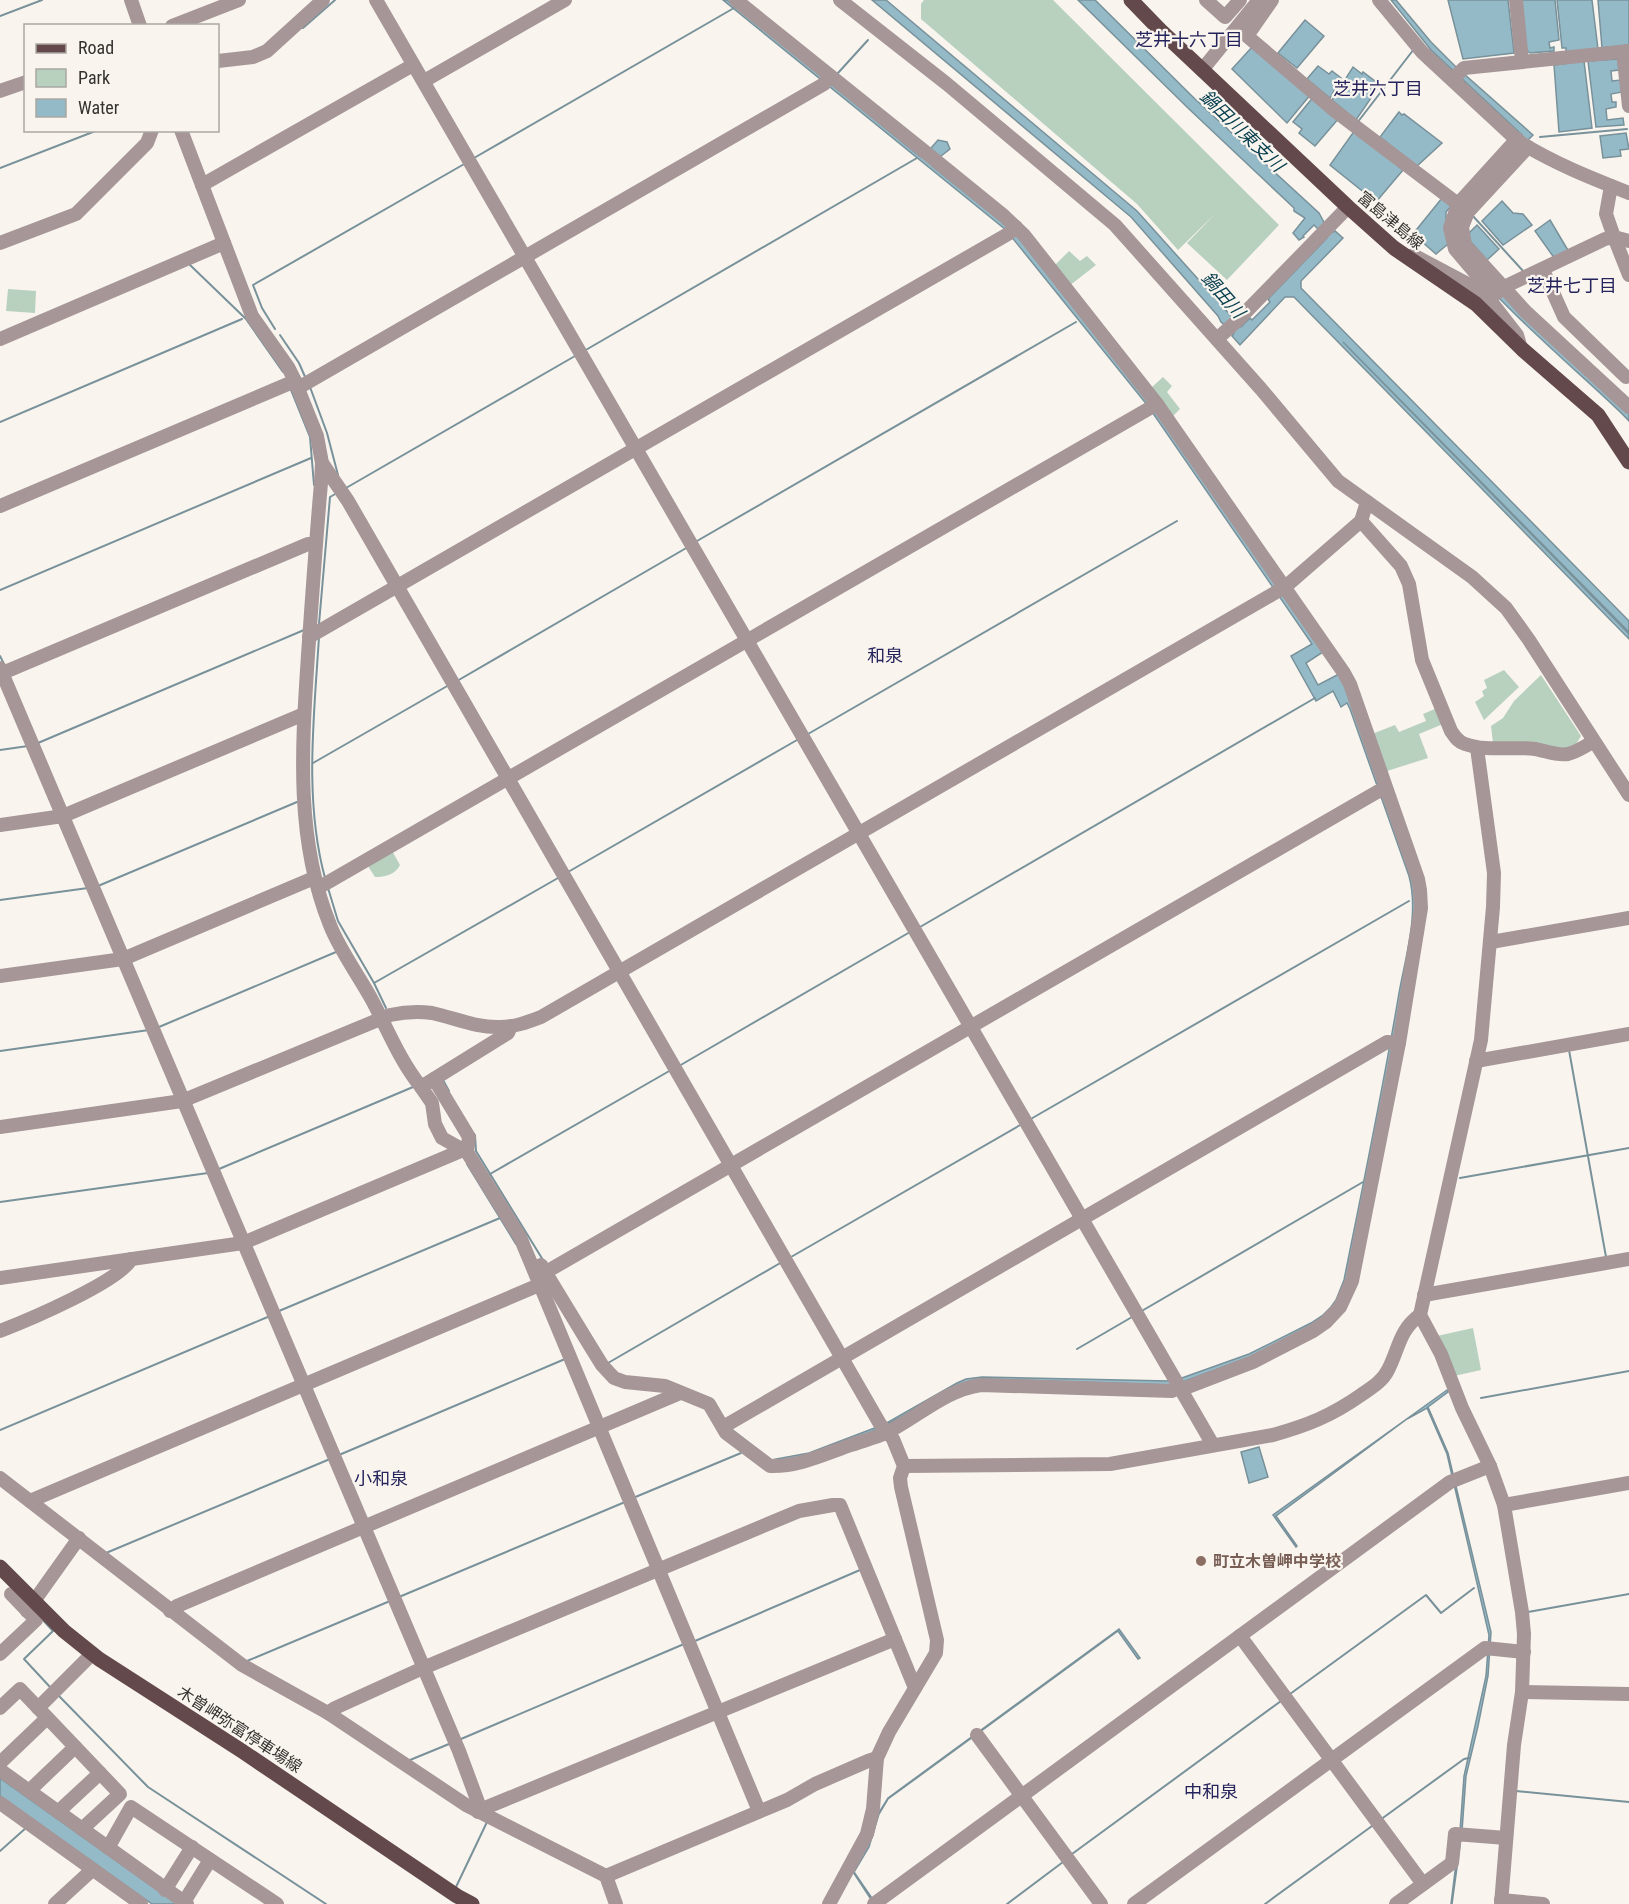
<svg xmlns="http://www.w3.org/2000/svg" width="1629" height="1904" viewBox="0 0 1629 1904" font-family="'Roboto Condensed','Noto Sans JP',sans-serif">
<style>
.green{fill:#b8d0be}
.water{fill:#95bac7;stroke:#78919a;stroke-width:1.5}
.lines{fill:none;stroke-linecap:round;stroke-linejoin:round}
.stream{stroke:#78919a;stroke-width:2}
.minor{stroke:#a69697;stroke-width:14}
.major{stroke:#64494c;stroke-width:15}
.education-dot{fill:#8d6e63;stroke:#f9f5ee;stroke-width:2}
.labels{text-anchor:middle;stroke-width:4.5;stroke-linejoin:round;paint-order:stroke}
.street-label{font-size:16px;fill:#343230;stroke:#f9f5ee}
.education-label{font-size:16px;font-weight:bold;fill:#785e54;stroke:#f9f5ee;text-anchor:start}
.neighbourhood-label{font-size:18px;fill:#25235c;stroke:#f9f5ee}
.water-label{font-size:18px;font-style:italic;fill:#063d4d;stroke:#f9f5ee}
</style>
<rect width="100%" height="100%" fill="#f9f5ee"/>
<g class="green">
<path d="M924 0H1053L1279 225 1227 280 1187 243 1216 213 1178 250 1137 204 921 19V4Z"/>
<path d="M1069 251 1080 261 1087 256 1096 265 1069 286 1054 266Z"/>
<path d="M8 289 36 291 35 313 6 311Z"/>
<path d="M1163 377 1172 386 1167 392 1180 409 1173 416 1151 388Z"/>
<path d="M1504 670 1519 687 1484 720 1475 702 1484 696 1482 691 1487 688 1484 680Z"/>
<path d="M1541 675 1581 736 1575 746 1568 750 1493 743 1491 726 1503 718 1514 701Z"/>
<path d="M1437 708 1443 724 1419 734 1428 758 1384 772 1372 734 1395 725 1399 732 1426 721 1423 714Z"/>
<path d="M391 849 400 865C395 875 385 877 375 877L366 863Z"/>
<path d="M1473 1328 1481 1370 1454 1376 1437 1336Z"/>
</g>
<g class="water">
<path d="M723 0H727L921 157 927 158 931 153V148L938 140 947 142 950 149 932 163V166L1013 231 1151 404 1323 652 1306 663 1318 685 1339 674 1347 685 1413 883C1421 914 1409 956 1404 987 1387 1085 1366 1183 1347 1281L1339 1300 1333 1308 1313 1325 1250 1357 1180 1383 1170 1385 983 1379C957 1380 934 1399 912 1411 884 1428 799 1466 768 1461L728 1429 730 1428 771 1460 809 1453 885 1424 957 1383 966 1379 982 1377 1169 1381 1179 1379 1249 1354 1311 1323 1323 1315 1331 1307 1336 1300 1344 1280C1363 1185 1383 1089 1399 993 1406 955 1419 913 1409 876L1350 709 1347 703 1341 707 1333 691 1316 701 1291 656 1312 644 1148 406 1006 230Z"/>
<path d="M872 0H886L1137 211 1241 327 1250 318 1252 320 1270 302 1268 299 1327 238 1314 225 1303 236 1304 237 1299 240 1293 233 1305 218 1294 211V208L1189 109 1078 0H1095L1195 99 1319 213 1325 224 1333 232 1335 231 1343 238 1301 281V288L1629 621V632L1343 342 1629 634V639L1294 297H1285L1240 345 1232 336 1234 333 1221 322 1218 316 1131 217Z"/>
<path d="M1391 0H1396L1431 42 1454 65 1533 135 1506 162 1464 211 1459 226 1461 243 1465 251 1536 329 1629 413V421C1600 388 1445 265 1452 226 1458 196 1497 166 1518 144L1522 135 1431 50Z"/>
<path d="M1448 0H1508L1514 53 1463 59Z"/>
<path d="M1521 0H1555L1559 40 1549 42 1550 48 1554 47V51L1530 53 1525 49Z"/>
<path d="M1557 0H1592L1598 49 1566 52V48H1562Z"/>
<path d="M1598 0H1629V45L1602 48Z"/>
<path d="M1305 20 1324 36 1297 68 1278 53Z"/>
<path d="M1253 46 1311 94 1287 123 1232 69Z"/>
<path d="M1618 59 1619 70 1611 71 1612 81 1621 80 1622 92 1611 94 1612 102H1616V107L1606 109 1607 120 1623 118 1624 125 1596 127 1588 61Z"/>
<path d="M1584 61 1592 128 1559 132 1554 65Z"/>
<path d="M1318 66 1329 74 1332 71 1341 78 1330 98 1307 79Z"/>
<path d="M1353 67 1362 74 1363 72 1380 85 1356 120 1332 100Z"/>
<path d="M1314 96 1339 118 1315 146 1299 133 1302 129 1293 122Z"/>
<path d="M1399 112 1402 115 1404 114 1442 143 1417 166 1380 137Z"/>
<path d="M1355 130 1403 170 1376 202 1330 165Z"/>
<path d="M1626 133 1629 149 1620 150 1621 156 1603 158 1600 136Z"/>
<path d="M1442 198 1452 205 1446 212V216L1448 244 1436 254 1413 234Z"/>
<path d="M1502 201 1513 213 1523 214 1532 225 1503 245 1482 221Z"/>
<path d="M1550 220 1569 252 1555 259 1535 231Z"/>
<path d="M1477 225 1499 249 1487 260 1470 241 1469 233Z"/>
<path d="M1447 1390 1448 1392 1428 1407 1448 1453 1491 1632 1488 1676 1478 1726 1466 1776 1462 1831 1452 1904H1451L1460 1831 1464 1776 1486 1676 1489 1635 1447 1454 1427 1408 1407 1419 1276 1516 1297 1546 1296 1547 1273 1515Z"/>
<path d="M1259 1447 1268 1477 1249 1483 1241 1452Z"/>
<path d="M1119 1629 1140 1658 1138 1659 1118 1631 888 1799 879 1814 869 1847 854 1872 876 1904H874L853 1872 878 1814 888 1798Z"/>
<path d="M0 1778 177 1904H152L0 1796Z"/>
</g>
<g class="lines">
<g class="stream">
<path d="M0 16 42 0"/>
<path d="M303 28 335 0"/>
<path d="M838 73 868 40"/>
<path d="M1357 123 1414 49"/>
<path d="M1540 137 1627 129"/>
<path d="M474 158 734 8"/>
<path d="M0 168 98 130"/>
<path d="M1472 215 1524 272"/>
<path d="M189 264 246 319 283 372"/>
<path d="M275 329 262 308 253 285 466 163"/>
<path d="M280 335 299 363 306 379"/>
<path d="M584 351 917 158"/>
<path d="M310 387 327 433 338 475"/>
<path d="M291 390 310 437 314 485"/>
<path d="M0 422 242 319"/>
<path d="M346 488 575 356"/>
<path d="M697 541 1076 322"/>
<path d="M0 590 311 458"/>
<path d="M319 624 330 497 337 493"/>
<path d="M319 637C314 717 304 800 325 878"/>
<path d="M0 656 4 664"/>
<path d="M457 681 688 547"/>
<path d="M808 734 1177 521"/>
<path d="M38 743 304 630"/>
<path d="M0 750 28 746"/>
<path d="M313 763 449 685"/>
<path d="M568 872 797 740"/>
<path d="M98 886 297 802"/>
<path d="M328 888 338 921 374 983 386 1008"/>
<path d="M0 900 88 888"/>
<path d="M920 927 1315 698"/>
<path d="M374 983 558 878"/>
<path d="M159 1027 336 952"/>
<path d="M1569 1050 1606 1257"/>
<path d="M0 1051 149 1030"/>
<path d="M679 1066 910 932"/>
<path d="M443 1080 449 1091"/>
<path d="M1029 1120 1409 901"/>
<path d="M475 1135 476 1151 543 1260"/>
<path d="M467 1164 516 1244"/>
<path d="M219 1169 413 1087"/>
<path d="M490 1174 671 1070"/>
<path d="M1460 1178 1629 1148"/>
<path d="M0 1202 208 1173"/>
<path d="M791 1257 1022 1124"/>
<path d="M279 1311 500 1218"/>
<path d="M1140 1312 1363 1182"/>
<path d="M1077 1349 1132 1317"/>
<path d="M608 1363 782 1262"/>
<path d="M1481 1398 1629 1371"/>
<path d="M0 1430 270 1316"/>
<path d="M339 1455 565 1359"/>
<path d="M633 1498 741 1453"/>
<path d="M106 1553 330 1459"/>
<path d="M399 1597 625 1502"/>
<path d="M1528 1612 1629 1594"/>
<path d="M41 1618 53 1631 24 1659 50 1687"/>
<path d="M695 1641 860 1570"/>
<path d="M247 1661 390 1601"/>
<path d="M1290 1694 1426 1595 1441 1613 1474 1588"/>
<path d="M58 1695 148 1787 326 1904"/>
<path d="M461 1739 684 1644"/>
<path d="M410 1760 449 1744"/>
<path d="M1516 1791 1629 1802"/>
<path d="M1380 1820 1464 1759 1469 1758"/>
<path d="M0 1851 27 1827"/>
<path d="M1072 1854 1281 1701"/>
<path d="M456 1887 487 1822"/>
<path d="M1007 1904 1063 1862"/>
<path d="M1265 1904 1372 1826"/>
</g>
<g class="minor">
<path d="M131 0 140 26"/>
<path d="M376 0 1213 1445"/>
<path d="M736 0 924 151 1004 216 1024 235 1157 404 1344 673 1350 684 1418 879 1420 890 1421 908 1399 1043 1352 1281 1340 1307 1326 1322 1313 1331 1253 1362 1180 1390"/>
<path d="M840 0 947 84 1115 225 1261 389 1338 481 1472 577 1506 608 1529 640 1629 795"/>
<path d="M1206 0 1225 17 1240 0"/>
<path d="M1272 0 1247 36 1335 111 1458 204"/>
<path d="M1379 0 1422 52 1518 141C1553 163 1591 178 1629 193"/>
<path d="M1516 0 1522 61"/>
<path d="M172 26 239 0"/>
<path d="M1623 52 1629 106"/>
<path d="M218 61 253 57 267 51 323 0"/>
<path d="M1202 70 1259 0"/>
<path d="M1453 79 1464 68 1629 51"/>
<path d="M424 81 565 0"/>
<path d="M0 91 26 82"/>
<path d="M181 130 252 316 288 367 295 381 317 436 322 463 321 483C316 540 312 598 308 655 302 746 295 839 330 925 339 949 359 976 372 1000 388 1030 399 1059 421 1087L508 1033 511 1026"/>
<path d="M1528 147 1468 212 1462 227 1465 245 1526 312 1629 407"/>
<path d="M202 185 413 65"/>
<path d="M1611 186 1606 214 1614 237 1629 241"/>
<path d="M0 243 76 214 147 143 152 130"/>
<path d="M1413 255 1477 289 1489 299"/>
<path d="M1543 270 1564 317 1626 377"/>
<path d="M1494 295 1455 249 1450 228 1458 204 1517 139"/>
<path d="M0 339 224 243"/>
<path d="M1217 339 1238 320 1348 207"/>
<path d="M1520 345 1517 335 1489 299 1504 287 1605 239 1614 237 1629 275"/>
<path d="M298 388 824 84 830 76"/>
<path d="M322 463 348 501 880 1424 893 1439 904 1466 900 1478 901 1487 937 1640 936 1653 889 1732 877 1758 873 1809 867 1834 829 1904"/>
<path d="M0 506 295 381"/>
<path d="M1361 521 1401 566 1409 584 1422 660 1451 731C1455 737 1458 742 1465 744 1487 752 1512 746 1535 749 1546 751 1557 756 1568 754 1577 752 1585 746 1593 742"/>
<path d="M309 637 1008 234 1016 227"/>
<path d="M0 668 459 1751 479 1805 478 1812"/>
<path d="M0 674 308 544H316"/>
<path d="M1477 748 1494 873 1493 907 1481 1040 1420 1315 1441 1354 1462 1408 1490 1466 1504 1505 1522 1612 1524 1634 1522 1692 1514 1745 1501 1904"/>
<path d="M0 825 63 816 304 714"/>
<path d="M318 888 1157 404"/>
<path d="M1491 942 1629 918"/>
<path d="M0 976 123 959 314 878"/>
<path d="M1476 1061 1629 1034"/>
<path d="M434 1079 469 1137 467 1152 520 1237 759 1811"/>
<path d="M421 1087 432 1103 435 1124 442 1138 467 1152"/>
<path d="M0 1127 182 1101 390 1015C404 1012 418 1011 432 1013 455 1018 477 1028 500 1027 515 1027 528 1022 541 1017L1285 587 1361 521 1367 502"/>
<path d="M541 1265 589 1344 602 1365 614 1378 625 1382 665 1386 709 1404 726 1433 770 1466C798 1467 825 1454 851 1445 862 1441 875 1438 886 1433 918 1417 945 1390 981 1385L1172 1391 1178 1388"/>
<path d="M546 1272 1377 792 1386 789"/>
<path d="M0 1278 243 1243 463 1150"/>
<path d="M1424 1295 1629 1259"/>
<path d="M0 1331C26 1321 121 1281 131 1259"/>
<path d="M723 1427 1387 1042 1399 1043"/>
<path d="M904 1466 1110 1464 1273 1435C1308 1425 1331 1416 1361 1395 1371 1388 1382 1382 1388 1370 1399 1349 1399 1330 1420 1315"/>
<path d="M0 1478 242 1665 328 1713 466 1805 606 1876 616 1904"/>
<path d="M30 1501 539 1285"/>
<path d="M1504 1505 1629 1483"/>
<path d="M27 1611 79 1538"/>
<path d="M170 1611 177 1606 680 1393"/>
<path d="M1240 1636 1423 1884"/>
<path d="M0 1654 36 1620 11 1594"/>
<path d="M1522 1692 1629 1694"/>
<path d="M0 1708 20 1689 120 1794 82 1829"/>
<path d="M38 1708 92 1654"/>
<path d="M328 1713 335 1708 423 1668 799 1511 833 1505H840L915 1688"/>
<path d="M977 1735 1101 1904"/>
<path d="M0 1763 47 1718"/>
<path d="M0 1770 187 1904"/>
<path d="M29 1791 75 1747"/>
<path d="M0 1803 141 1904"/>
<path d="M480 1810 895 1639"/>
<path d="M58 1812 100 1773"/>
<path d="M108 1848 131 1807 277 1904"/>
<path d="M606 1876 787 1800 815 1784 868 1761 877 1758"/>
<path d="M165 1890 192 1847"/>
<path d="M1501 1900 1543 1904"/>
<path d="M184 1902 210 1860"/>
<path d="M55 1904 92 1870"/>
<path d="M874 1904 1450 1482 1490 1466"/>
<path d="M1134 1904 1485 1648 1524 1652"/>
<path d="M1396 1904 1452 1863 1455 1834 1506 1838"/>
</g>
<g class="major">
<path d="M1131 0 1160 30 1348 207 1394 248 1476 304 1522 349 1598 415 1629 462"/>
<path d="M0 1567 64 1631 99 1659 242 1751 457 1896 472 1904"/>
</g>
</g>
<circle class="education-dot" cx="1201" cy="1561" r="6"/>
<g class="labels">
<g class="street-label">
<text transform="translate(1391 220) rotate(40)" y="6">富島津島線</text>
<text transform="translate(240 1729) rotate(33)" y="6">木曽岬弥富停車場線</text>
</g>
<g class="education-label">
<text x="1213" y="1567">町立木曽岬中学校</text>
</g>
<g class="neighbourhood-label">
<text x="1189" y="46">芝井十六丁目</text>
<text x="1378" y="95">芝井六丁目</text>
<text x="1572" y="292">芝井七丁目</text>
<text x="885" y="662">和泉</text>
<text x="381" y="1485">小和泉</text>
<text x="1211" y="1798">中和泉</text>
</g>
<g class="water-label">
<text transform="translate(1242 131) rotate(44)" y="6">鍋田川東支川</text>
<text transform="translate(1223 295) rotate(49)" y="6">鍋田川</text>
</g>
</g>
<rect x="24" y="24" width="195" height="108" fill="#f9f5ee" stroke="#aaa7a2" stroke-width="1.5"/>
<rect x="36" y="44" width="30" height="9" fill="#64494c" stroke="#aaa7a2" stroke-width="1.5"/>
<text x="78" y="54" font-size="18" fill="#343230">Road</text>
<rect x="36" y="69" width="30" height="18" fill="#b8d0be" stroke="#aaa7a2" stroke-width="1.5"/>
<text x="78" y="84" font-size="18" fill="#343230">Park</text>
<rect x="36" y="99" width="30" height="18" fill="#95bac7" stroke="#aaa7a2" stroke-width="1.5"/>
<text x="78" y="114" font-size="18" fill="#343230">Water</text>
</svg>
